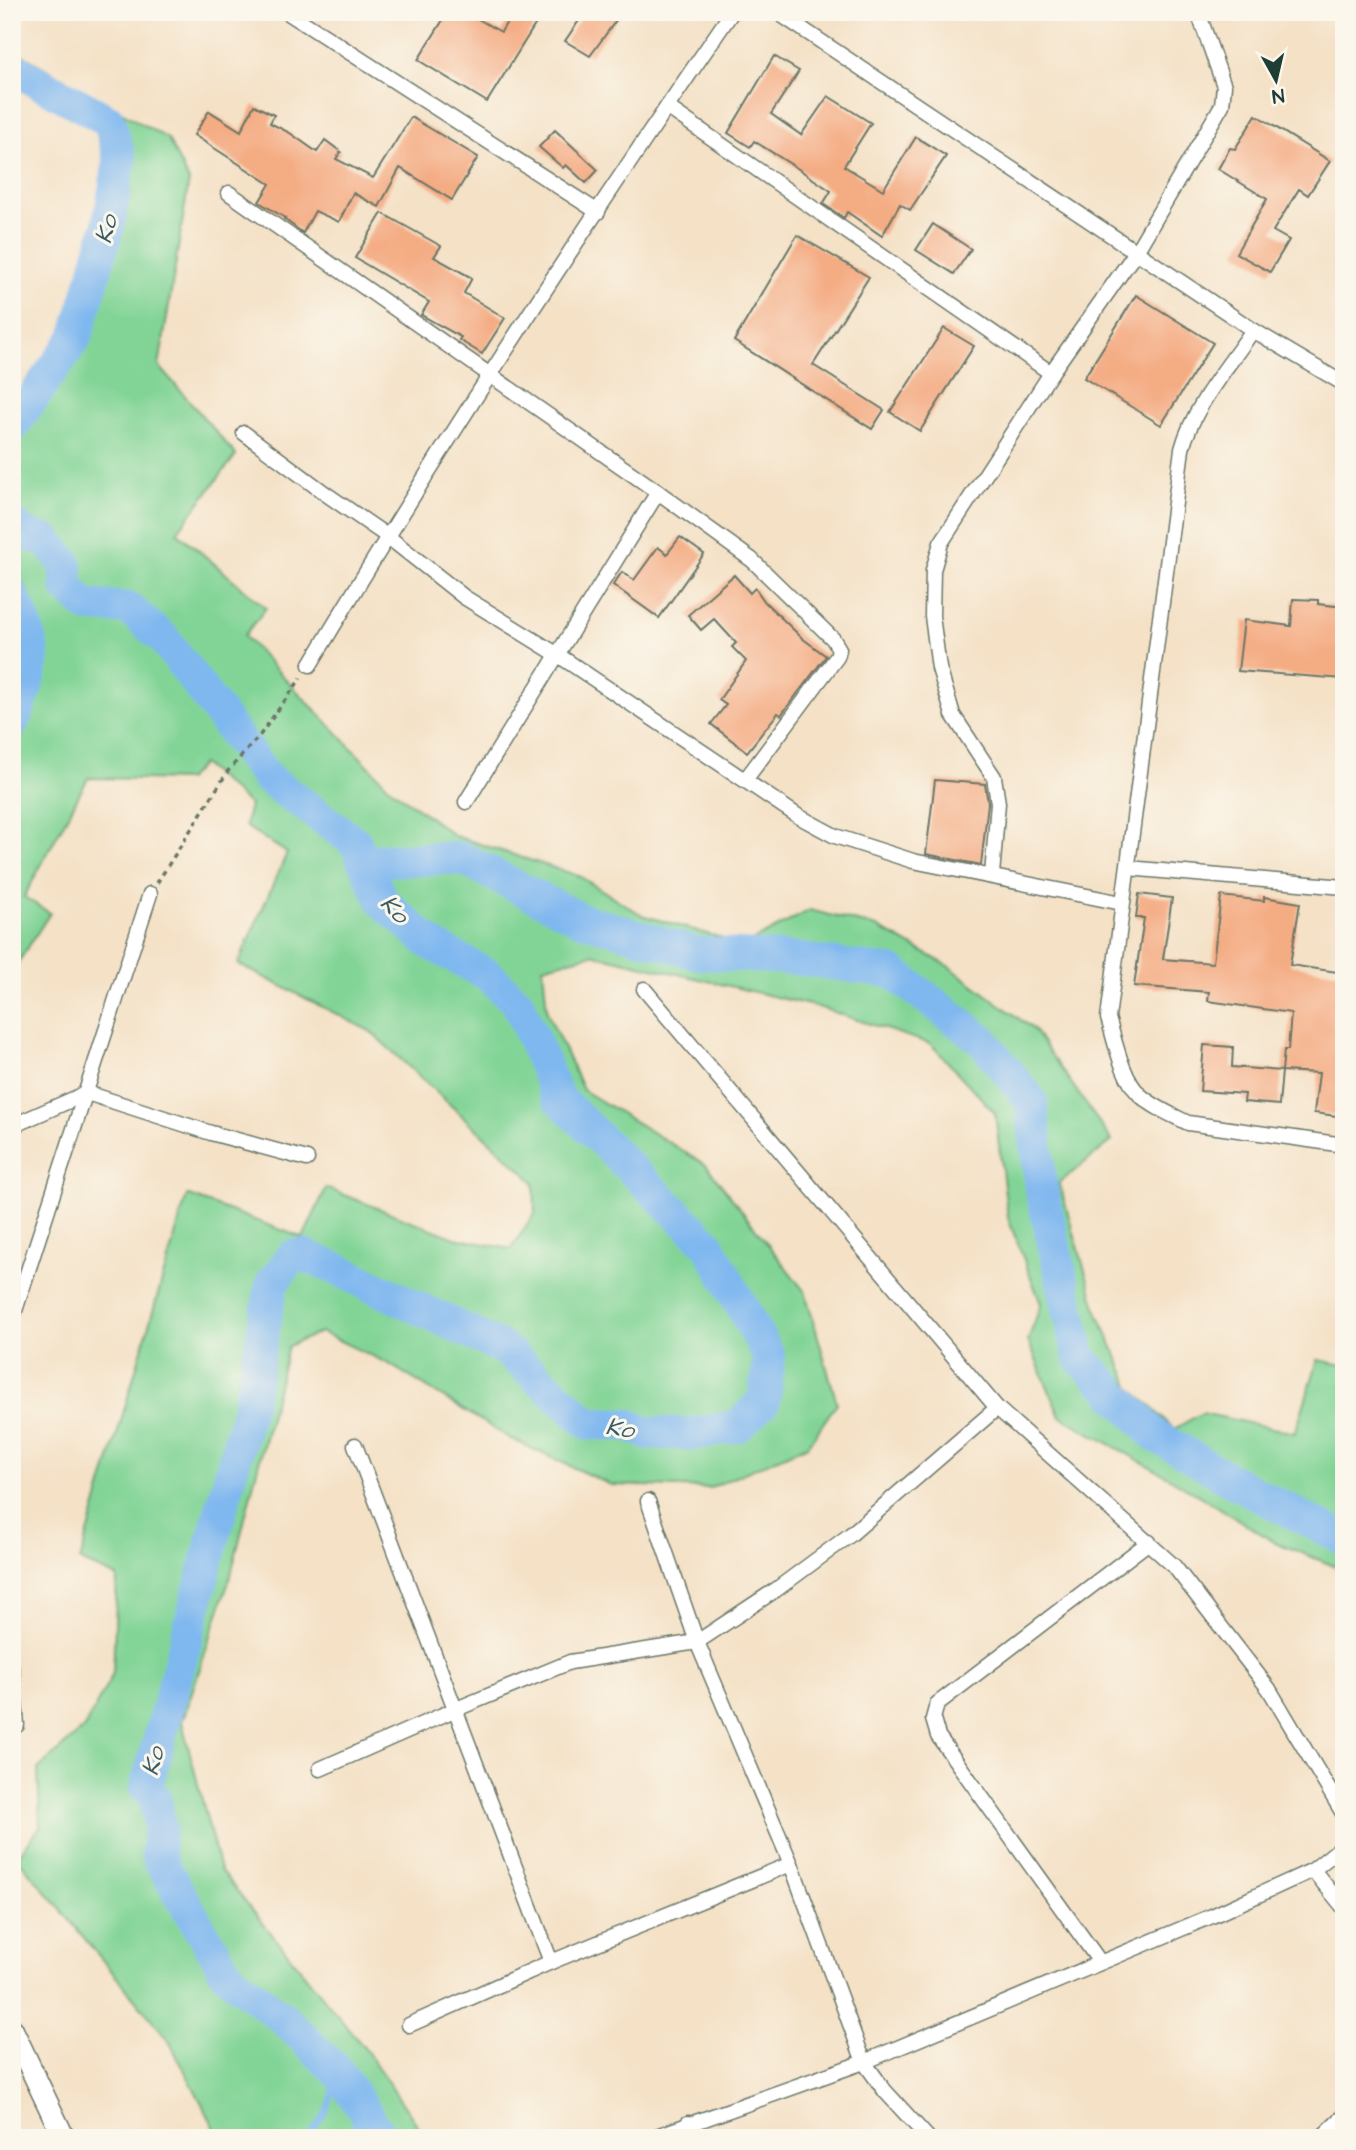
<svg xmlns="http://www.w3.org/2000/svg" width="1356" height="2150" viewBox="0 0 1356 2150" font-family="'Architects Daughter',sans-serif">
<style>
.green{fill:#82d496;stroke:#508865;stroke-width:2}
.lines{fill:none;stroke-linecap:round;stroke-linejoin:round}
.stream{stroke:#7fb7ef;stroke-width:5}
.river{stroke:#7fb7ef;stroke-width:33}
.building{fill:#f4ac83}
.street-casing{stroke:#6a7667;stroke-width:17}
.secondary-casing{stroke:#6a7667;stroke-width:24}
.path{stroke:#6a7667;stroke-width:3.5;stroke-dasharray:5 5;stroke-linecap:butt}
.street{stroke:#fff;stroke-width:14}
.secondary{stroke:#fff;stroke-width:21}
.labels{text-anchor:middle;stroke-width:6;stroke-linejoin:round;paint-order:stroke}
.water-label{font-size:24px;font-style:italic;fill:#375c63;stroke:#fbf7ec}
</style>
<rect width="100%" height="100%" fill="#fbf7ec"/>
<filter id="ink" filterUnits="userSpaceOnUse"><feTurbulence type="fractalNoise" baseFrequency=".0143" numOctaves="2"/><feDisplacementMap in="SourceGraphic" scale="14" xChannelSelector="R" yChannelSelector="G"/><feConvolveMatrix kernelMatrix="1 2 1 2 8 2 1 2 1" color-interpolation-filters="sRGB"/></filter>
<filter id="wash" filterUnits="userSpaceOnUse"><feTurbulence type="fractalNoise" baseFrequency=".00686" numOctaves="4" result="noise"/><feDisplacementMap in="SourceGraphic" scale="28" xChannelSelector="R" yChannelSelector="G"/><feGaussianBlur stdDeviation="1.57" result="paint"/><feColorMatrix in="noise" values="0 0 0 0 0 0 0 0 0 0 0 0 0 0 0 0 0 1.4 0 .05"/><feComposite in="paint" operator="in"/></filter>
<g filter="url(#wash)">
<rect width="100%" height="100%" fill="#f4e1c6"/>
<path class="green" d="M12 49 168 139 189 181 159 366 236 455 177 532 266 608 244 636 389 787 455 836 579 876 642 915 745 945 810 910 877 927 947 965 1033 1029 1112 1141 1059 1183 1098 1314 1131 1388 1174 1429 1202 1413 1295 1433 1318 1360 1344 1365V1570L1275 1542 1170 1478 1060 1416 1028 1341 1041 1304 1008 1218 995 1113 931 1044 818 1007 593 954 543 967 547 1012 583 1090 706 1165 805 1292 837 1403 808 1445 710 1488 611 1485 509 1438 389 1364 321 1332 288 1346 230 1578 182 1722 220 1870 366 2050 426 2138H220L168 2039 17 1857 40 1827 38 1769 85 1727 113 1673 117 1577 80 1561 187 1195 303 1238 326 1188 455 1238 511 1249 535 1213 534 1182 370 1031 238 964 287 853 245 826 250 805 202 764 187 780 88 778 24 897 50 913 12 972V427L76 337 108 227 120 159 109 121 12 68Z"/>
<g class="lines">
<path class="stream" d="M308 2138 326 2112 340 2074"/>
<g class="river">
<path d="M12 68 109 121 120 159 108 227 76 337 12 427"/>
<path d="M12 523 25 534 47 541 66 564 67 587 87 606 128 608 164 639 267 778 355 842 383 902 431 944 488 975 518 1003 558 1098 708 1244 769 1357 764 1401 738 1426 692 1434 647 1433 628 1425 588 1423 506 1350 335 1268 303 1255 293 1256 272 1283 250 1402 146 1788 155 1798 160 1827 157 1856 228 1975 285 2020 340 2074 382 2138"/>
<path d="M12 594C21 613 31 634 33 656 33 672 19 708 12 724"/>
<path d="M363 861 461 858 580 919 696 953 798 959 892 972 981 1039 1031 1101 1042 1193 1080 1358 1156 1436 1245 1488 1344 1539"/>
</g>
</g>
<g id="blocks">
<g class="building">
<path d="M448 12H480L476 18 501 32 513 12H543L487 102 418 60Z"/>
<path d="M585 12H622L590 56 565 41Z"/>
<path d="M774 56 799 71 771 114 801 135 828 96 871 123 844 166 883 190 916 137 946 156 910 210 900 204 882 236 847 212 844 218 823 204 831 191 800 170 754 141 750 147 728 133Z"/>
<path d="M254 105 274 115 270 123 290 133 317 152 325 140 341 152 336 159 373 178 411 117 478 157 452 200 400 168 379 207 353 193 339 222 315 211 303 233 284 219 285 218 259 202 270 184 194 135 209 111 241 131Z"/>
<path d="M1256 115 1330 161 1308 195 1299 189 1273 231 1289 240 1270 272 1236 253 1267 199 1218 169 1230 148 1235 149Z"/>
<path d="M555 130 598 170 586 183 566 165 563 168 539 147Z"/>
<path d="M382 213 441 246 434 257 472 278 464 293 505 318 482 354 459 340 461 337 421 315 429 302 355 258Z"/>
<path d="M933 224 971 249 954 274 916 250Z"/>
<path d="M797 235 869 277 813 365 884 410 872 429 734 341Z"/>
<path d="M1136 295 1213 343 1161 425 1084 378Z"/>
<path d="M944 328 974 346 920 431 890 412Z"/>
<path d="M680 537 704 554 659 618 613 585 622 572 634 580 658 547 667 554Z"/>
<path d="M734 575 750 593 755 588 765 602 802 638 826 656 781 715 778 713 747 752 711 724 726 705 719 700 746 661 732 647 736 643 714 619 701 630 688 615Z"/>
<path d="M1293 599 1318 600V604L1344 607V679L1238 671 1244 620 1291 626Z"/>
<path d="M935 780 985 784 988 803 981 865 926 854Z"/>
<path d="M1139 894 1172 898 1163 959 1213 963 1221 896 1264 901V897L1300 903 1290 965 1344 973V1117L1314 1113 1319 1073 1282 1071 1284 1050H1288L1291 1013 1208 1001 1209 992 1134 986 1144 918H1136Z"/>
<path d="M1204 1045 1233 1047 1232 1067 1282 1071 1279 1105 1244 1102 1245 1094 1200 1091Z"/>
</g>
</g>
</g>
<g filter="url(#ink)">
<use href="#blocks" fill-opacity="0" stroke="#6a7667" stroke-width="2"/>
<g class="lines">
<defs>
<g id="street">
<path d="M287 12 598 212"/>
<path d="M777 12 1253 330 1344 384"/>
<path d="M667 107 1051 373"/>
<path d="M229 193 658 492 752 560 833 639 839 649 837 657 745 780"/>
<path d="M1253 330C1228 367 1194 405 1182 449L1108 1018C1115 1041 1122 1078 1140 1095 1153 1107 1172 1115 1188 1123L1344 1145"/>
<path d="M244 433 326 494 387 536 464 597 558 655 798 816 835 836 913 861 1122 903"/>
<path d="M310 665C443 442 585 225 732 12"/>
<path d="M466 802 658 492"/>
<path d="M1128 868 1344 887"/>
<path d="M992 875 998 803 994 777 953 715 939 668 932 616 933 570 941 543 1051 373 1136 252 1222 105 1224 86 1198 12"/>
<path d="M644 989 997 1408 1174 1566 1269 1689 1344 1815"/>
<path d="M12 1126 87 1093 211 1133 307 1159"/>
<path d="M12 1320 150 894"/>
<path d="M355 1445 551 1962"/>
<path d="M648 1501 697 1642 791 1864 864 2062 885 2091 928 2138"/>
<path d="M12 1670 17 1725"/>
<path d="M320 1769 454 1710 570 1662 697 1642 777 1589 850 1535 997 1408"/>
<path d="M1313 1870 1344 1908"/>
<path d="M1100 1962 938 1736 933 1719 937 1704 1149 1542"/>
<path d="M409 2025 551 1962 791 1864"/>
<path d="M688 2123 693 2138"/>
<path d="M651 2138 864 2062 1212 1916 1313 1870 1344 1845"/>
<path d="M1321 2138 1344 2116"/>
</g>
<path id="secondary" d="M12 2029 64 2138"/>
</defs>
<use href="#street" class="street-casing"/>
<use href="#secondary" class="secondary-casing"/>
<path class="path" d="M157 883 228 771 260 735 301 678"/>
<use href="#street" class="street"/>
<use href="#secondary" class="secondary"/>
</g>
</g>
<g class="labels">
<g class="water-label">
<text transform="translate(106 229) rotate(-76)" y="8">Ko</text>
<text transform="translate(395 909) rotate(47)" y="8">Ko</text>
<text transform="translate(620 1428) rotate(9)" y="8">Ko</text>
<text transform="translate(153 1761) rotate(-75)" y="8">Ko</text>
</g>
</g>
<rect width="1356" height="2150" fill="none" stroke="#fbf7ec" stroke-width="42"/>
<g transform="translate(1276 80) rotate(172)" stroke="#fbf7ec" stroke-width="5" paint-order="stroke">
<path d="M0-5L12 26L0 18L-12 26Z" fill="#1f3d34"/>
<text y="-10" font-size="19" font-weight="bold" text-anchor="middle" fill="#1f3d34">N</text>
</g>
</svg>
